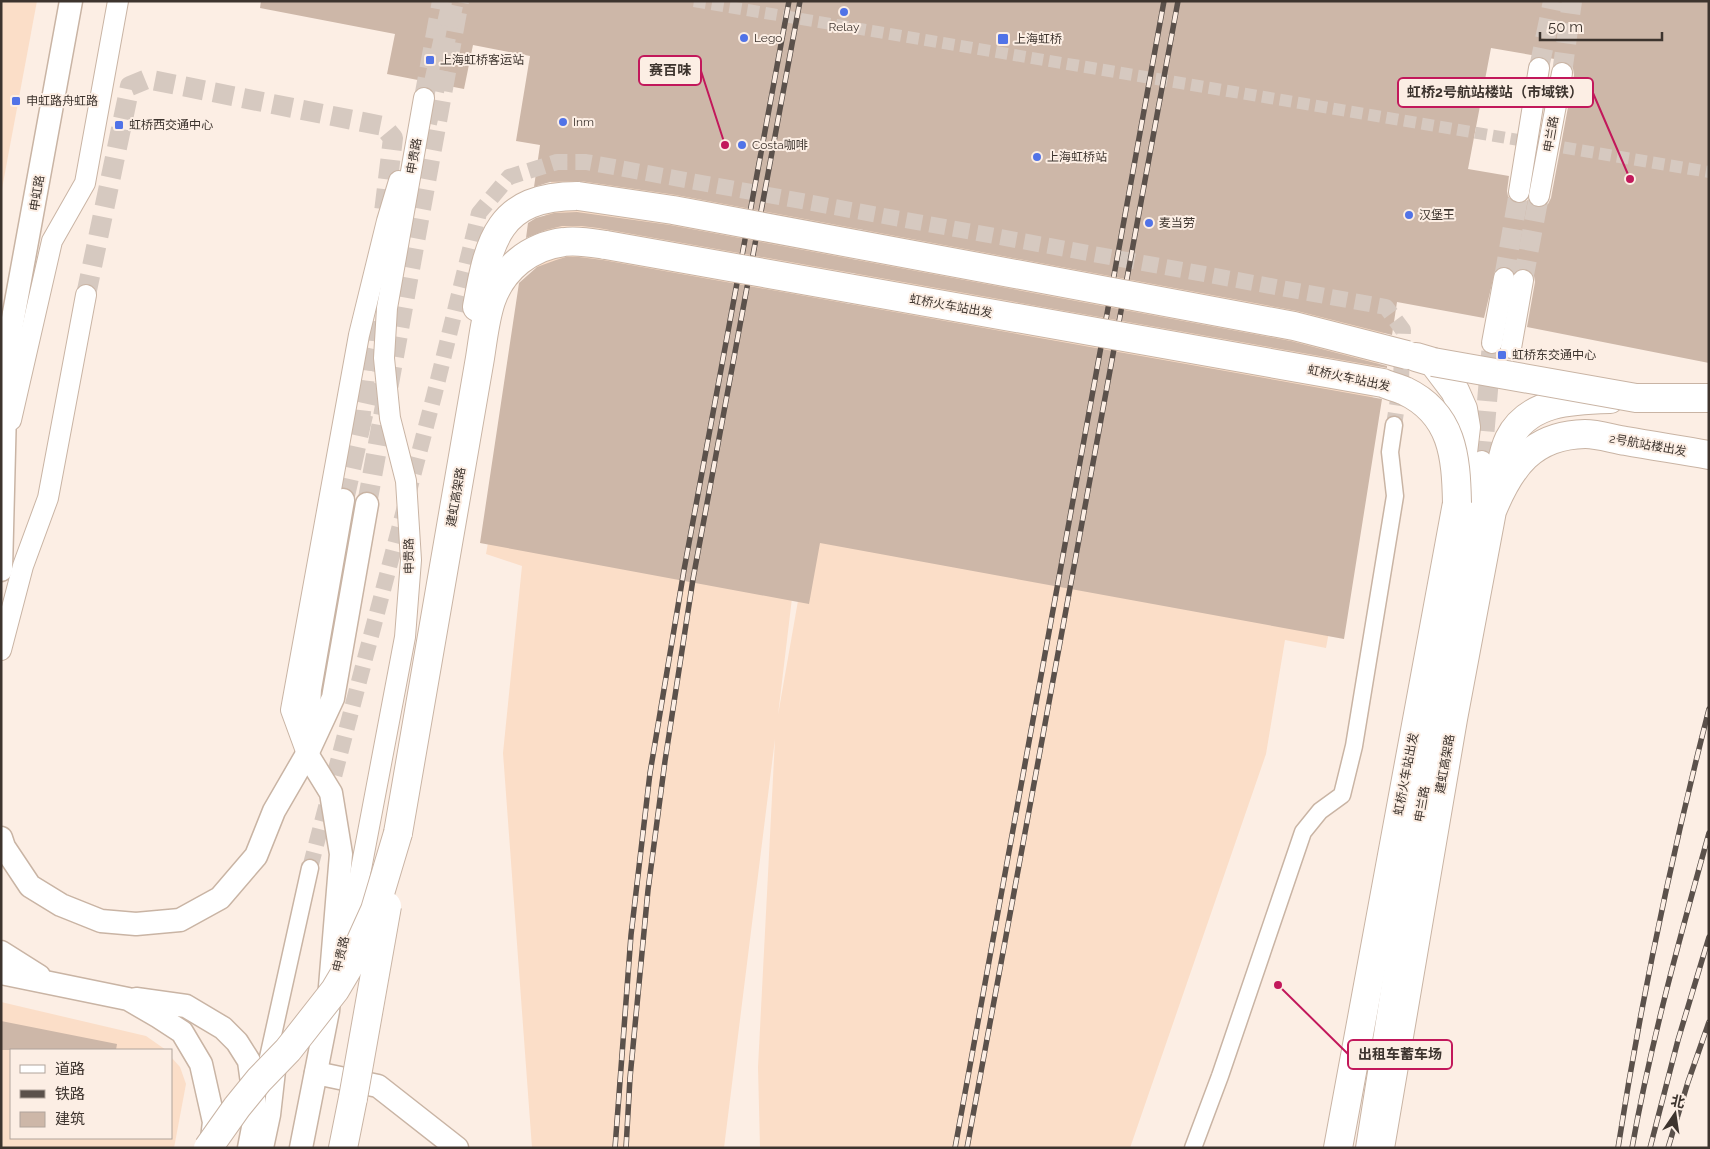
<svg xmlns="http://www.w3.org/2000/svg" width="1710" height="1149" viewBox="0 0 1710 1149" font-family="Raleway,'Noto Sans SC',sans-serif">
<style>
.built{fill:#fbdec8}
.building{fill:#cdb7a8;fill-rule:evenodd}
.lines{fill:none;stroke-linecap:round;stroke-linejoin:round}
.pedestrian-tunnel{stroke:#d6c9c0;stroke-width:12;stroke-dasharray:12 6;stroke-linecap:butt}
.minor-tunnel{stroke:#d6c9c0;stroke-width:16;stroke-dasharray:16 8;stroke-linecap:butt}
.tertiary-tunnel{stroke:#d6c9c0;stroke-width:20;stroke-dasharray:20 10;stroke-linecap:butt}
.secondary-tunnel{stroke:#d6c9c0;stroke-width:22;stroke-dasharray:22 11;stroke-linecap:butt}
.minor-casing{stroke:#c9b4a4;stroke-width:19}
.tertiary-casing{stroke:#c9b4a4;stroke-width:22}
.secondary-casing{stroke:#c9b4a4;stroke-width:25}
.trunk-casing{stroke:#c9b4a4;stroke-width:30}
.minor{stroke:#fff;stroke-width:16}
.tertiary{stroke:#fff;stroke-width:20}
.secondary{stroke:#fff;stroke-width:22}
.trunk{stroke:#fff;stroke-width:28}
.rail-casing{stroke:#5b514b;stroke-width:5.5}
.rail{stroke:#fceee4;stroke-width:4;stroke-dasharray:11;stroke-linecap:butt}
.trunk-bridge-casing{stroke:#c9b4a4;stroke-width:30;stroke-linecap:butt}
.trunk-bridge{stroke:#fff;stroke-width:28}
.poi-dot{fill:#5173e7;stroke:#fceee4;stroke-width:2}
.labels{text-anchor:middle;stroke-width:4;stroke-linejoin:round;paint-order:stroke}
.poi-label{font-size:12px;fill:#3d342e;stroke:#fceee4;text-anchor:start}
.street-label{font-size:12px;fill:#3d342e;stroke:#fceee4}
.leader{fill:none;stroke:#c2185b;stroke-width:2}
.callout-dot{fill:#c2185b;stroke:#fceee4;stroke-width:2}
.callout{fill:#fceee4;stroke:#c2185b;stroke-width:2}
.callout-label{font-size:14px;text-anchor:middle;font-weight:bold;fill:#3d342e}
</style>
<rect width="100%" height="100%" fill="#fceee4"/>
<g class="built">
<path d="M1 1H37L1 194Z"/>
<path d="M583 1H898L792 598 778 715 903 1H1446L1326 648 1285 640 1266 754 1130 1148H760L758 1067 775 739 724 1148H532L503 753 522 566 486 554Z"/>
<path d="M1 1002 146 1036 166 1050H11V1138H171V1057L180 1067 186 1084 174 1148H1Z"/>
</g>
<g class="building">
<path d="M261 1H1709V363L1527 327 1535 282 1534 276 1531 271 1525 268 1518 269 1514 272 1507 266 1501 267 1495 271 1484 318 1397 302 1392 335 1297 311 676 195 580 181 550 182 534 187 540 145 516 141 530 56 473 45 464 89 387 74 395 34 260 8ZM1491 48 1572 62 1574 75 1551 198 1548 204 1542 207 1536 208 1532 205 1528 200 1523 203 1518 204 1511 201 1508 196 1507 191 1509 176 1468 169Z"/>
<path d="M577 212 670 225 1291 341 1387 366V368L598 228 581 226H562L546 230 526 238 528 223 536 218 554 213Z"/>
<path d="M566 257H579L603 260 1382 399 1344 639 820 543 809 604 480 543 519 283 537 267 556 260Z"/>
<path d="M1 1021 117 1044 116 1050H1Z"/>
</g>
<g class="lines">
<path class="pedestrian-tunnel" d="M694 1 1709 172"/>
<path class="minor-tunnel" d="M310 868 434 396 479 213 509 177 557 162H586L1386 307 1403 330 1401 380 1394 425"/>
<g class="tertiary-tunnel">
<path d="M1539 68 1553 1"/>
<path d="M1562 73 1572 1"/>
<path d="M424 98 442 1"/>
<path d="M1504 278 1519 192"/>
<path d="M1523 280 1539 196"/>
<path d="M86 295 130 86 147 79 383 126 393 138 384 212"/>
<path d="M359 430 373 305"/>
<path d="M1482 461 1492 343"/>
<path d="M367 504 459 1"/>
</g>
<g class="secondary-tunnel">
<path d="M426 123 453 1"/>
<path d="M343 500 381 330"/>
</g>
<defs>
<g id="minor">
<path d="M265 1071 310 868"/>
<path d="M265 1148 272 1115 278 1062"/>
<path d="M1193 1148 1220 1076 1303 832 1320 811 1342 795 1354 746 1395 496 1390 452 1394 425"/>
</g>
<g id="tertiary">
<path d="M1519 192 1539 68"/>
<path d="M1539 196 1562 73"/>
<path d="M1492 343 1504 278"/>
<path d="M1511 348 1523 280"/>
<path d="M11 420 52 241 85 183 118 1"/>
<path d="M1 650 23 566 48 498 86 295"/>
<path d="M306 751 291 710 359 335 387 221 399 181"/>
<path d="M339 963 358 885 405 637 411 560 406 481 390 418 384 358 387 308 424 98"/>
<path d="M1366 1148 1413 852 1482 461"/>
</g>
<g id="secondary">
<path d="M1 384 71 1"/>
<path d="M1 570 6 370"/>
<path d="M307 743 310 689 343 500"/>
<path d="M1 838 4 847 30 886 61 905 101 921 136 924 180 920 220 898 256 856 274 811 307 754 333 698 367 504"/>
<path d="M1 952 39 976"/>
<path d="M1 973 128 999 159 1017 182 1032 201 1064 214 1122 211 1147"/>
<path d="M136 999 186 1006 223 1028 237 1042 249 1061 256 1112 249 1148"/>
<path d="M316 1073 378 1086 457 1148"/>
<path d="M301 1148 328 1011 341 854 331 793 307 754"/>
</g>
<g id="trunk">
<path d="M477 307C489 240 498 196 578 196"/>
<path d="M1497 484C1501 470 1502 453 1509 439 1528 401 1572 400 1610 399"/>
<path d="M398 833 480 358C483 339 485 319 491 301 502 269 530 246 564 242 578 240 593 243 606 245"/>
<path d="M343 1148 353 1098"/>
<path d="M1338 1148 1457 503 1466 427 1463 409 1455 391 1433 362 1416 357"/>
<path d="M1380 1148 1453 719 1492 511C1510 467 1532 435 1585 434 1598 434 1613 439 1626 441 1654 446 1681 450 1709 455"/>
</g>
</defs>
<use href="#minor" class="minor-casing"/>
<use href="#tertiary" class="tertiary-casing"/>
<use href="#secondary" class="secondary-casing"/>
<use href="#trunk" class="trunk-casing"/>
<use href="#minor" class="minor"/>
<use href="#tertiary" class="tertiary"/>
<use href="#secondary" class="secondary"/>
<use href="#trunk" class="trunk"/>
<defs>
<g id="rail">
<path d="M615 1148 631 935 650 773 684 570 789 1"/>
<path d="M626 1148 630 1078 648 890 665 761 693 579 800 1"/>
<path d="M955 1148 1164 1"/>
<path d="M967 1148 1178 1"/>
<path d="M1618 1148C1641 1000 1672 854 1709 709"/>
<path d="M1632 1148C1651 1041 1680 937 1709 833"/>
<path d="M1650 1148 1678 1040 1709 937"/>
<path d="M1668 1148 1688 1082 1709 1022"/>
</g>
</defs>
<use href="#rail" class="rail-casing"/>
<use href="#rail" class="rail"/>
<defs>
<g id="trunk-bridge">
<path d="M578 196 673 210 1294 326 1407 355"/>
<path d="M606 245 1383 383C1390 386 1398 388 1405 391 1453 414 1456 457 1457 503"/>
<path d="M1433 362 1636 398H1709"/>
<path d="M353 1098 387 906"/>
<path d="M208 1148 237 1107 259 1080 288 1050 335 990 351 963 375 910 398 833"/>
</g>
</defs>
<use href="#trunk-bridge" class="trunk-bridge-casing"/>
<use href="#trunk-bridge" class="trunk-bridge"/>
</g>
<g class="poi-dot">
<circle cx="844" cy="12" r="5"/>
<circle cx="744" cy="38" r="5"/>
<rect x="997" y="33" width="12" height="12" rx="2.5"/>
<rect x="425" y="55" width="10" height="10" rx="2.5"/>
<rect x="11" y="96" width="10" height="10" rx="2.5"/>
<circle cx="563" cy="122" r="5"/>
<rect x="114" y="120" width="10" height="10" rx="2.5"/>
<circle cx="742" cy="145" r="5"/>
<circle cx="1037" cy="157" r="5"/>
<circle cx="1409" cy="215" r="5"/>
<circle cx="1149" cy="223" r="5"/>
<rect x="1497" y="350" width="10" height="10" rx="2.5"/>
</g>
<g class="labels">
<g class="poi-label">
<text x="844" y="31" text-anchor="middle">Relay</text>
<text x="754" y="42">Lego</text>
<text x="1014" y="43">上海虹桥</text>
<text x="440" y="64">上海虹桥客运站</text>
<text x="26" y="105">申虹路舟虹路</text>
<text x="573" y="126">Inm</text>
<text x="129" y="129">虹桥西交通中心</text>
<text x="752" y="149">Costa咖啡</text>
<text x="1047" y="161">上海虹桥站</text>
<text x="1419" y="219">汉堡王</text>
<text x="1159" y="227">麦当劳</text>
<text x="1512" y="359">虹桥东交通中心</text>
</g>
<g class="street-label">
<text transform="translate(1551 134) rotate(-80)" y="4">申兰路</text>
<text transform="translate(414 156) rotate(-80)" y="4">申贵路</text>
<text transform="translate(37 193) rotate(-81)" y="4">申虹路</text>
<text transform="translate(951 306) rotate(10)" y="4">虹桥火车站出发</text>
<text transform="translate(1349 378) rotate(12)" y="4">虹桥火车站出发</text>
<text transform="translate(1648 445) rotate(10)" y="4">2号航站楼出发</text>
<text transform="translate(456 497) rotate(-80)" y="4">建虹高架路</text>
<text transform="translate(409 556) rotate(-91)" y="4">申贵路</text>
<text transform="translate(1445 764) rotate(-80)" y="4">建虹高架路</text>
<text transform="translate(1406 774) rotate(-79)" y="4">虹桥火车站出发</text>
<text transform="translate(1422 804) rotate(-80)" y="4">申兰路</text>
<text transform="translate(341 954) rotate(-77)" y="4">申贵路</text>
</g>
</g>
<path class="leader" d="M725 145L701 71M1630 179L1593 93M1278 985L1348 1054"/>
<g class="callout-dot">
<circle cx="725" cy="145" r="5"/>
<circle cx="1630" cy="179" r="5"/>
<circle cx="1278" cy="985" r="5"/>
</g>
<g class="callout">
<rect x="639" y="56" width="62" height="29" rx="5"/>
<rect x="1398" y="78" width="195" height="29" rx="5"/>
<rect x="1348" y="1040" width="104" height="29" rx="5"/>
</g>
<g class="callout-label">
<text x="670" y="75">赛百味</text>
<text x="1495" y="97">虹桥2号航站楼站（市域铁）</text>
<text x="1400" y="1059">出租车蓄车场</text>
</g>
<rect width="1710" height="1149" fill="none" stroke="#3d342e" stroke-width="5"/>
<rect x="10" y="1049" width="162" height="90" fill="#fceee4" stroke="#b0a49b"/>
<rect x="20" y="1065" width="25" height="8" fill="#ffffff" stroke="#b0a49b"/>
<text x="55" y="1074" font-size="15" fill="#3d342e">道路</text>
<rect x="20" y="1090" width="25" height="8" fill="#5b514b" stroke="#b0a49b"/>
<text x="55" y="1099" font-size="15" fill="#3d342e">铁路</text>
<rect x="20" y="1112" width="25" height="15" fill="#cdb7a8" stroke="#b0a49b"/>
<text x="55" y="1124" font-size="15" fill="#3d342e">建筑</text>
<g transform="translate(1675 1114) rotate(13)" stroke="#fceee4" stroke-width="4" paint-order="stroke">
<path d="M0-4L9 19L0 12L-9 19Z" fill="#3d342e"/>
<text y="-8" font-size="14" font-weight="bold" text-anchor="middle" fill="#3d342e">北</text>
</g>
<path d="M1540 32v8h122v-8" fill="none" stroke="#3d342e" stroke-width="2.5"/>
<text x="1548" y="32" font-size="15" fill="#3d342e" stroke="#fceee4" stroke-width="4" paint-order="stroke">50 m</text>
</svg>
